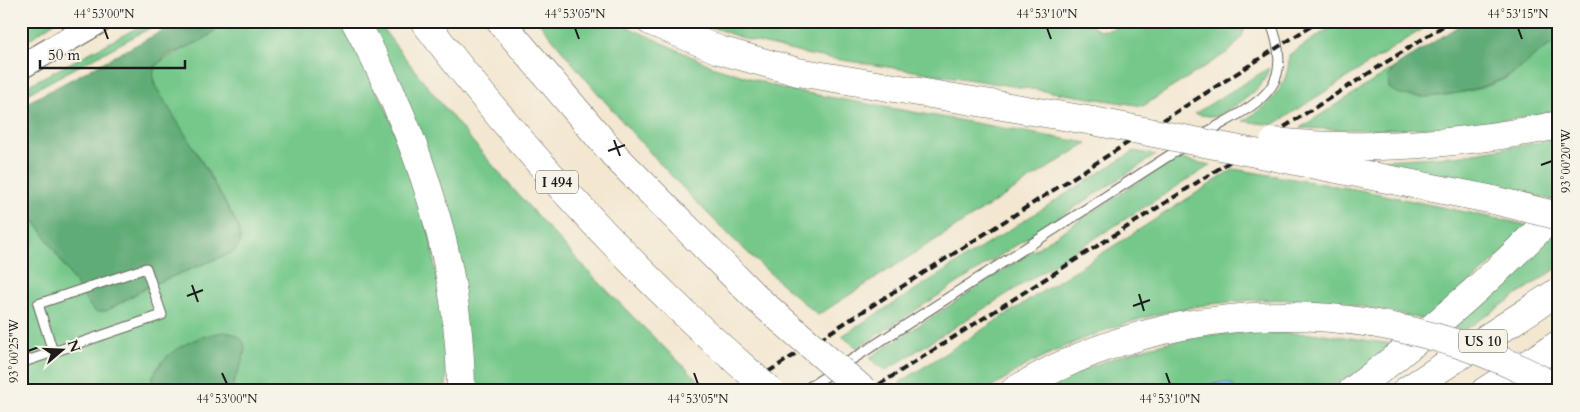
<svg xmlns="http://www.w3.org/2000/svg" width="1580" height="412" viewBox="0 0 1580 412" font-family="Cardo,serif">
<style>
.green{fill:#75c88a;stroke:#487253}
.forest{fill:#60ac76;stroke:#3e6449}
.water{fill:#7abbef;stroke:#4b6c86}
.lines{fill:none;stroke-linecap:round;stroke-linejoin:round}
.lane-casing{stroke:#67635b;stroke-width:11}
.secondary-casing{stroke:#67635b;stroke-width:26}
.highway-casing{stroke:#67635b;stroke-width:29}
.lane{stroke:#fff;stroke-width:9}
.secondary{stroke:#fff;stroke-width:24}
.highway{stroke:#fff;stroke-width:28}
.rail{stroke:#1c1c1c;stroke-width:4;stroke-dasharray:8 4;stroke-linecap:butt}
.highway-bridge-casing{stroke:#67635b;stroke-width:29;stroke-linecap:butt}
.highway-bridge{stroke:#fff;stroke-width:28}
.ticks{fill:none;stroke:#1c1c1c;stroke-width:2}
.labels{text-anchor:middle;stroke-width:5;stroke-linejoin:round;paint-order:stroke}
.shield{fill:#f7f3e8;stroke:#5e5c59;stroke-width:1}
.shield-label{font-size:14px;font-weight:bold;fill:#1c1c1c}
.neatline{fill:none;stroke:#1c1c1c;stroke-width:2}
.ticks-label{font-size:12px;text-anchor:middle;fill:#1c1c1c}
</style>
<rect width="100%" height="100%" fill="#f7f3e8"/>
<filter id="ink" filterUnits="userSpaceOnUse"><feTurbulence type="fractalNoise" baseFrequency=".02" numOctaves="2"/><feDisplacementMap in="SourceGraphic" scale="10" xChannelSelector="R" yChannelSelector="G"/><feConvolveMatrix kernelMatrix="1 2 1 2 8 2 1 2 1" color-interpolation-filters="sRGB"/></filter>
<filter id="wash" filterUnits="userSpaceOnUse"><feTurbulence type="fractalNoise" baseFrequency=".0096" numOctaves="4" result="noise"/><feDisplacementMap in="SourceGraphic" scale="20" xChannelSelector="R" yChannelSelector="G"/><feGaussianBlur stdDeviation="1.12" result="paint"/><feColorMatrix in="noise" values="0 0 0 0 0 0 0 0 0 0 0 0 0 0 0 0 0 1.4 0 .05"/><feComposite in="paint" operator="in"/></filter>
<g filter="url(#wash)">
<rect width="100%" height="100%" fill="#f3e7d0"/>
<g class="green">
<path d="M21 21H56L21 45Z"/>
<path d="M150 21H163L21 97V89Z"/>
<path d="M219 21H342L388 112 430 236 447 345 446 391H232C233 369 250 365 241 340L161 362 153 376 150 391H21V213L36 222 93 310 110 309 151 285 231 253 236 250 240 243 239 227 195 150 157 92 152 73 158 63 208 36Z"/>
<path d="M368 21H377C476 153 585 275 706 387L700 391H474Z"/>
<path d="M538 21H615L712 66 784 89 1087 143 818 315C713 228 623 126 538 21Z"/>
<path d="M695 21H1089C1100 37 1114 29 1128 21H1247L1242 37 1231 50 1143 106 809 55 745 39Z"/>
<path d="M1340 21H1435L1273 125 1243 121C1269 105 1289 88 1289 55Z"/>
<path d="M1559 41V110C1473 129 1387 132 1300 128L1395 67 1390 72 1413 96C1446 96 1486 92 1514 73 1530 62 1540 48 1559 41Z"/>
<path d="M1269 68C1262 93 1237 104 1216 117L1194 114Z"/>
<path d="M1559 139V198L1556 201 1498 186 1378 165 1380 160 1456 156Z"/>
<path d="M1134 151 1156 155 857 348 842 336Z"/>
<path d="M1175 158 1211 165 885 371 869 358Z"/>
<path d="M1234 169 1360 190 1532 226 1429 321C1342 299 1271 292 1182 309 1130 319 1080 338 1033 362 1019 369 996 386 984 390 975 393 923 392 912 391 907 390 903 386 899 383Z"/>
<path d="M1548 231 1559 235V267L1463 331 1447 326Z"/>
<path d="M1244 332 1323 334 1399 345 1338 391H1037C1102 358 1171 335 1244 332Z"/>
</g>
<g class="forest">
<path d="M181 21H219C213 52 145 45 154 84L195 150 239 227 240 243 236 250 231 253 151 285 106 311 96 312 90 306 36 222 21 213V106Z"/>
<path d="M1466 21H1559V41C1538 49 1527 66 1508 76 1484 90 1412 108 1389 88L1388 76 1395 67Z"/>
<path d="M224 332C265 337 233 372 232 391H150C152 355 193 336 224 332Z"/>
</g>
<path class="water" d="M1223 382 1232 384 1236 391H1174Z"/>
</g>
<g filter="url(#ink)">
<g class="lines">
<defs>
<g id="lane">
<path d="M1202 135C1254 104 1299 92 1270 21"/>
<path d="M21 363 162 315 146 268 38 304 53 352"/>
<path d="M803 391 1184 146"/>
</g>
<path id="secondary" d="M21 67 100 21"/>
<g id="highway">
<path d="M355 21C418 136 460 258 461 391"/>
<path d="M424 21C508 132 601 236 703 331"/>
<path d="M500 21 617 158 756 298"/>
<path d="M650 21 719 50 798 72 1093 121"/>
<path d="M1014 391C1119 326 1250 303 1371 323"/>
<path d="M1352 391C1426 336 1495 276 1559 209"/>
<path d="M1406 391 1559 291"/>
<path d="M1485 391 1559 344"/>
</g>
</defs>
<use href="#lane" class="lane-casing"/>
<use href="#secondary" class="secondary-casing"/>
<use href="#highway" class="highway-casing"/>
<use href="#lane" class="lane"/>
<use href="#secondary" class="secondary"/>
<use href="#highway" class="highway"/>
<g class="rail">
<path d="M738 391 1319 21"/>
<path d="M869 391 1451 21"/>
</g>
<defs>
<g id="highway-bridge">
<path d="M1093 121 1489 199 1559 216"/>
<path d="M1274 142C1370 152 1465 144 1559 125"/>
<path d="M756 298 864 391"/>
<path d="M1371 323C1438 334 1500 354 1559 390"/>
<path d="M703 331 770 391"/>
</g>
</defs>
<use href="#highway-bridge" class="highway-bridge-casing"/>
<use href="#highway-bridge" class="highway-bridge"/>
</g>
</g>
<path class="ticks" d="M104 28 108 39M575 28 579 39M1047 28 1051 39M1518 28 1522 39M614 140 620 156M608 151 625 145M1541 165 1552 161M192 285 198 302M1139 294 1144 311M187 296 203 290M1133 306 1150 300M28 351 39 347M222 373 227 384M694 373 698 384M1166 373 1170 384"/>
<g class="labels">
<g class="shield">
<rect x="536" y="170.5" width="42" height="23" rx="4"/>
<rect x="1459" y="329.5" width="48" height="23" rx="4"/>
</g>
<g class="shield-label">
<text x="557" y="187">I 494</text>
<text x="1483" y="346">US 10</text>
</g>
</g>
<rect width="1580" height="412" fill="none" stroke="#f7f3e8" stroke-width="55"/>
<g transform="translate(62 350) rotate(71)" stroke="#f7f3e8" stroke-width="4" paint-order="stroke">
<path d="M0-4L9 19L0 12L-9 19Z" fill="#1c1c1c"/>
<text y="-8" font-size="14" font-weight="bold" text-anchor="middle" fill="#1c1c1c">N</text>
</g>
<path d="M40 60v8h145v-8" fill="none" stroke="#1c1c1c" stroke-width="2.5"/>
<text x="48" y="60" font-size="15" fill="#1c1c1c" stroke="#f7f3e8" stroke-width="4" paint-order="stroke">50 m</text>
<rect x="28" y="28" width="1524" height="356" class="neatline"/>
<g class="ticks-label">
<text x="104" y="18">44°53'00"N</text>
<text x="575" y="18">44°53'05"N</text>
<text x="1047" y="18">44°53'10"N</text>
<text x="1518" y="18">44°53'15"N</text>
<text transform="translate(1566 161) rotate(-90)" y="4">93°00'20"W</text>
<text transform="translate(14 351) rotate(-90)" y="4">93°00'25"W</text>
<text x="227" y="403">44°53'00"N</text>
<text x="698" y="403">44°53'05"N</text>
<text x="1170" y="403">44°53'10"N</text>
</g>
</svg>
